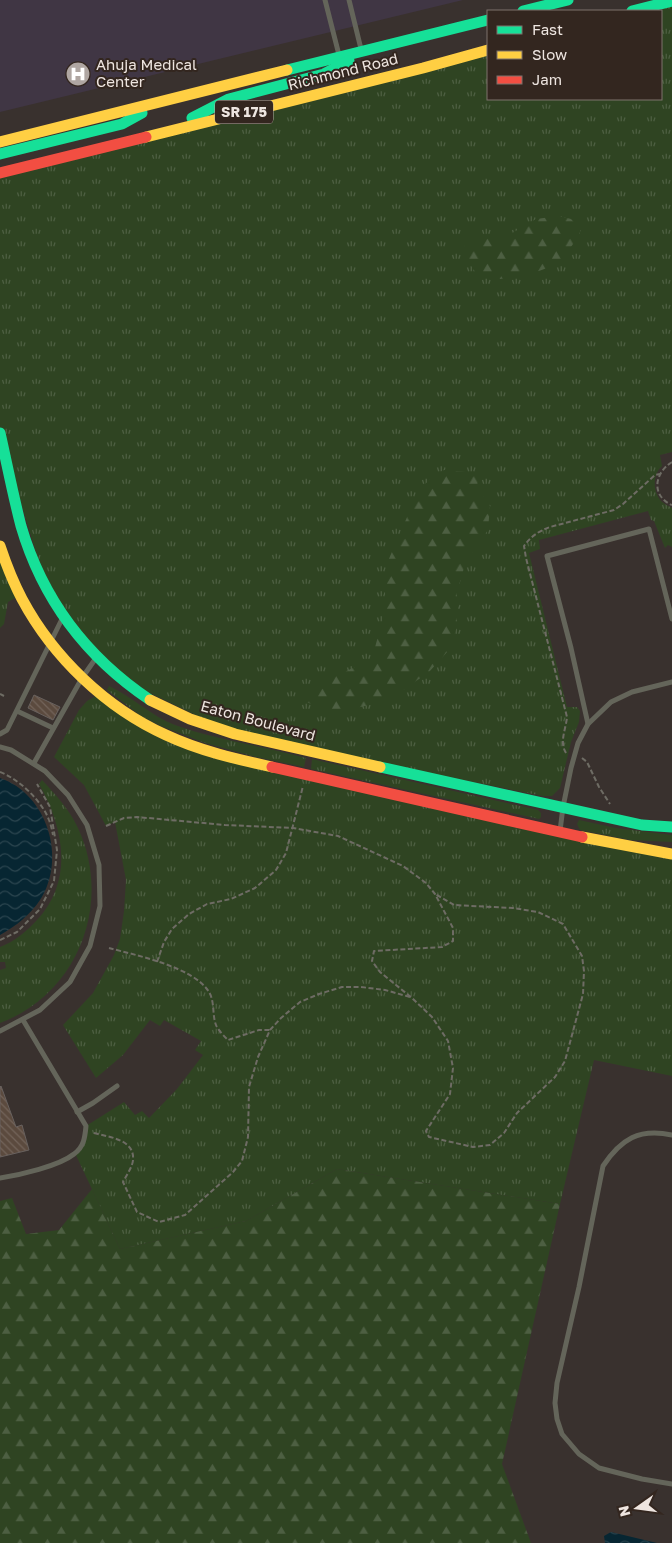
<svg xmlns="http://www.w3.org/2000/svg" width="672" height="1543" viewBox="0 0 672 1543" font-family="'Golos Text',sans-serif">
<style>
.medical{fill:#403644}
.grass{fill:url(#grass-tufts)}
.forest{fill:url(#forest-firs)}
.water{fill:url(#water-waves)}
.building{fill:url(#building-back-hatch);stroke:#68615e}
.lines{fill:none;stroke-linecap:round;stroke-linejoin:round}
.path{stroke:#6e6c64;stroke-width:2;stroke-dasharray:5 2.5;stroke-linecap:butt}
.lane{stroke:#64655a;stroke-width:5}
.fast{stroke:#16e098;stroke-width:11}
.slow{stroke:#ffcf43;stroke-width:11}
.jam{stroke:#f24e42;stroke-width:11}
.labels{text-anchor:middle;stroke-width:4;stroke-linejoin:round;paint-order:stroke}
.shield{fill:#33261f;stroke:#b6aca6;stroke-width:1}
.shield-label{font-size:14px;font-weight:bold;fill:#eee5e0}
.poi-label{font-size:15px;fill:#eee5e0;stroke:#33261f;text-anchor:start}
.street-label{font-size:15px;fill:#eee5e0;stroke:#33261f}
</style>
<defs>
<pattern id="grass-tufts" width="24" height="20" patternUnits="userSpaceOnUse" patternTransform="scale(1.25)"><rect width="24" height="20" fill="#2f4422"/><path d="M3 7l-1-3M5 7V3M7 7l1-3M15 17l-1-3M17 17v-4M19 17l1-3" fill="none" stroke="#4d5f42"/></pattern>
<pattern id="forest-firs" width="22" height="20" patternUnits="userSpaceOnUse" patternTransform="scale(1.25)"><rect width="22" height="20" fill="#2f4422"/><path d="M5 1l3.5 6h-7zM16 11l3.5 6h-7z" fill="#4d5f42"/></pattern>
<pattern id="water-waves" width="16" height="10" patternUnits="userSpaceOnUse" patternTransform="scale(1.25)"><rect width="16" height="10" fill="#072632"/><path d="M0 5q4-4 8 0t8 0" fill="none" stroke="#2b454f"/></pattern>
<pattern id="building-back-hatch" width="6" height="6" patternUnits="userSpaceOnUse" patternTransform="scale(1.25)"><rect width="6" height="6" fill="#5b4a3e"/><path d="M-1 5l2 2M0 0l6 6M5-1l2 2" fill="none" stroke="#73645a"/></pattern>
</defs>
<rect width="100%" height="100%" fill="#39312e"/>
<path class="medical" d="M0 0H463L0 112Z"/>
<g class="grass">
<path d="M672 1V452L660 455 662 466C652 475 653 491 661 501 664 504 669 506 672 508V547L668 545 665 548 654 521 651 520 648 511 539 540 540 549 529 553 567 707H577L580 711 579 722 571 742 560 788 552 796H543L235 734 119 678 47 589 0 433V173L488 50V99H661V11Z"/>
<path d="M0 546 20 595 8 602 4 624 0 628Z"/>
<path d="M109 686C133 697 151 716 175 725 217 740 263 746 306 758L304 767 256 757 205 743 161 726 141 716 107 690Z"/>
<path d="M101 693 193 747 672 854V1076L594 1060 560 1204 337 1169 246 1221 120 1249 75 1153 85 1139 86 1126 124 1102 135 1115 142 1111 149 1118 177 1089 203 1055 195 1050 201 1041 164 1020 160 1026 150 1020 123 1055 96 1078 63 1025 93 993 114 955 120 939 124 911 126 880 115 822 106 826 84 785 54 757 79 710 87 701Z"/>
<path d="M312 759 538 810 541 813V817L539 819 311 769Z"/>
<path d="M42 780C56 795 69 809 78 828 113 903 78 994 0 1023V970L6 968 5 962H0V947C14 942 27 931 37 920 74 880 64 828 39 784Z"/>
<path d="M579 820 616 828 672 835V842L630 840 580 830 577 824Z"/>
</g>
<g class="forest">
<path d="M559 216 571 219 580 229V234L564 257 547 268 528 275 500 279 476 273 464 255 466 234H478L502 239 536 219Z"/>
<path d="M444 470 479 473 477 488 490 506 488 530 466 561 457 592V627L448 651 429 672 399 693 374 704 333 713 304 701 323 682 372 659 383 617 388 561 418 492 431 478Z"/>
<path d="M337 1169 560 1204 502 1464 531 1543H0V1201L12 1198 26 1234 59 1230 92 1189 120 1249 246 1221Z"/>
</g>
<g class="water">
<path d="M0 778C47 794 67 858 40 900 30 915 16 926 0 935Z"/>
<path d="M611 1532 657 1543H605L604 1536Z"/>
</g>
<g class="building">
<path d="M34 695 60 707 53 720 28 708Z"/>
<path d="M1 1086 16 1127 22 1125 29 1150 0 1157V1087Z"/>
</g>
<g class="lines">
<g class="path">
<path d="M672 462C654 473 651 496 672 505"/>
<path d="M0 694 4 696"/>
<path d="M566 753C559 742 566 729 567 717L526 558 524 546C531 536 539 531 550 527L614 510 623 504 655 475 660 474"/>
<path d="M582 758 587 762 599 787 610 804"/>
<path d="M0 772C19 779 42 801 49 820 51 825 52 830 53 835"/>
<path d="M106 826 124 818 137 817 225 825 293 828 338 836 403 866 426 883 435 894 453 928V941L442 947 374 951 372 961 380 972 412 998 432 1017 448 1041 453 1068 450 1094 426 1131 429 1137 473 1147 490 1145 504 1133 517 1113 555 1077 565 1061 583 994 584 971 582 956 563 924 538 912 513 908 454 905 435 894"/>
<path d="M0 940 17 932 40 909 54 881 57 850 50 807 37 784"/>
<path d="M109 948C135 955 194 967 209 992 215 1002 212 1015 216 1025 218 1030 224 1036 228 1040L259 1030H270"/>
<path d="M157 962 164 942 172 929 189 914 207 904 231 899 255 888 276 870 286 853 303 786"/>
<path d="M94 1133C108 1137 135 1139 133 1160 133 1166 126 1176 123 1182L137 1212 159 1222 185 1215 233 1172 242 1161 248 1137 249 1087 258 1057 270 1030 281 1018 300 1002 319 994 342 987H361L385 990 410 997"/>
</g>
<g class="lane">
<path d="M325 0 339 55"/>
<path d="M349 0 361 49"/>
<path d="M17 711 53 728"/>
<path d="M588 724 611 702 632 692 672 682"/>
<path d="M0 734 7 730 62 619"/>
<path d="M0 747 11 750 45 771 68 795 87 825 99 865 100 906 90 946 70 982 40 1010 0 1031"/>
<path d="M34 763 82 678 96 658"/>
<path d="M560 831 563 807 571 768 578 743 588 724 571 648 547 556 649 529 672 619"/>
<path d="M77 1112 93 1103 117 1086"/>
<path d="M672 1135C639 1128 621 1139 603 1166L579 1287 557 1383 555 1403 557 1419 562 1434 579 1454 599 1468 642 1479 672 1484"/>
<path d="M0 1178C20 1175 59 1166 74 1154 84 1147 85 1137 86 1126L23 1020"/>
</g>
<g class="fast">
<path d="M523 11 568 0"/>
<path d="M632 11 672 1"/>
<path d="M287 70 488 20"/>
<path d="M192 118 229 99 324 74 349 61"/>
<path d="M0 154 122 124 142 113"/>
<path d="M0 433C7 464 13 495 21 526 43 601 86 657 150 700"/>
<path d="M380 767 642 825 672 827"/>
</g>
<g class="slow">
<path d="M146 137 423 68 488 50"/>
<path d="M0 142 287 70"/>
<path d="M0 546C6 564 13 582 22 599 53 657 106 708 166 735 200 751 236 759 272 767"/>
<path d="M150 700 190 719 235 734 380 767"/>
<path d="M582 837 672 854"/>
</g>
<g class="jam">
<path d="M0 173 146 137"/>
<path d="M272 767 582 837"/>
</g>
</g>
<defs>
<symbol id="hospital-disc" viewBox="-11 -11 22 22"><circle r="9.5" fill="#afa6a2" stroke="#33261f"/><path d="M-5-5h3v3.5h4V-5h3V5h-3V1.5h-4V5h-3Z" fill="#fff"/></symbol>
</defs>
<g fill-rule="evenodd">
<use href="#hospital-disc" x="64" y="60" width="28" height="28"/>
</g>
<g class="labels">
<rect class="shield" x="215" y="100.5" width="58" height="23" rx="4"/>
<g class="shield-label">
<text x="244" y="117">SR 175</text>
</g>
<g class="poi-label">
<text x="96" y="70">Ahuja Medical<tspan x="96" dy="17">Center</tspan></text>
</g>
<g class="street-label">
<text transform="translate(343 72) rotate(-14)" y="5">Richmond Road</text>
<text transform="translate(258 721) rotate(15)" y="5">Eaton Boulevard</text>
</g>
</g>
<rect x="487" y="10" width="175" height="90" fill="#33261f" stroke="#7e726c"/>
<rect x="497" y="26" width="25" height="8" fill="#16e098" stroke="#7e726c"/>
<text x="532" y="35" font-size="15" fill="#eee5e0">Fast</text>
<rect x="497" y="51" width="25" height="8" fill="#ffcf43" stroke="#7e726c"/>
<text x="532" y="60" font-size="15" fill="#eee5e0">Slow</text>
<rect x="497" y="76" width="25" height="8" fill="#f24e42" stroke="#7e726c"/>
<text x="532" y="85" font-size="15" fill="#eee5e0">Jam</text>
<g transform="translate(637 1508) rotate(256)" stroke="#33261f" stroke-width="4" paint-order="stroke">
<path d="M0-4L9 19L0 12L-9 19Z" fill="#eee5e0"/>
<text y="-8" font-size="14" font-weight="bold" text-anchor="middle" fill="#eee5e0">N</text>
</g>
</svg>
